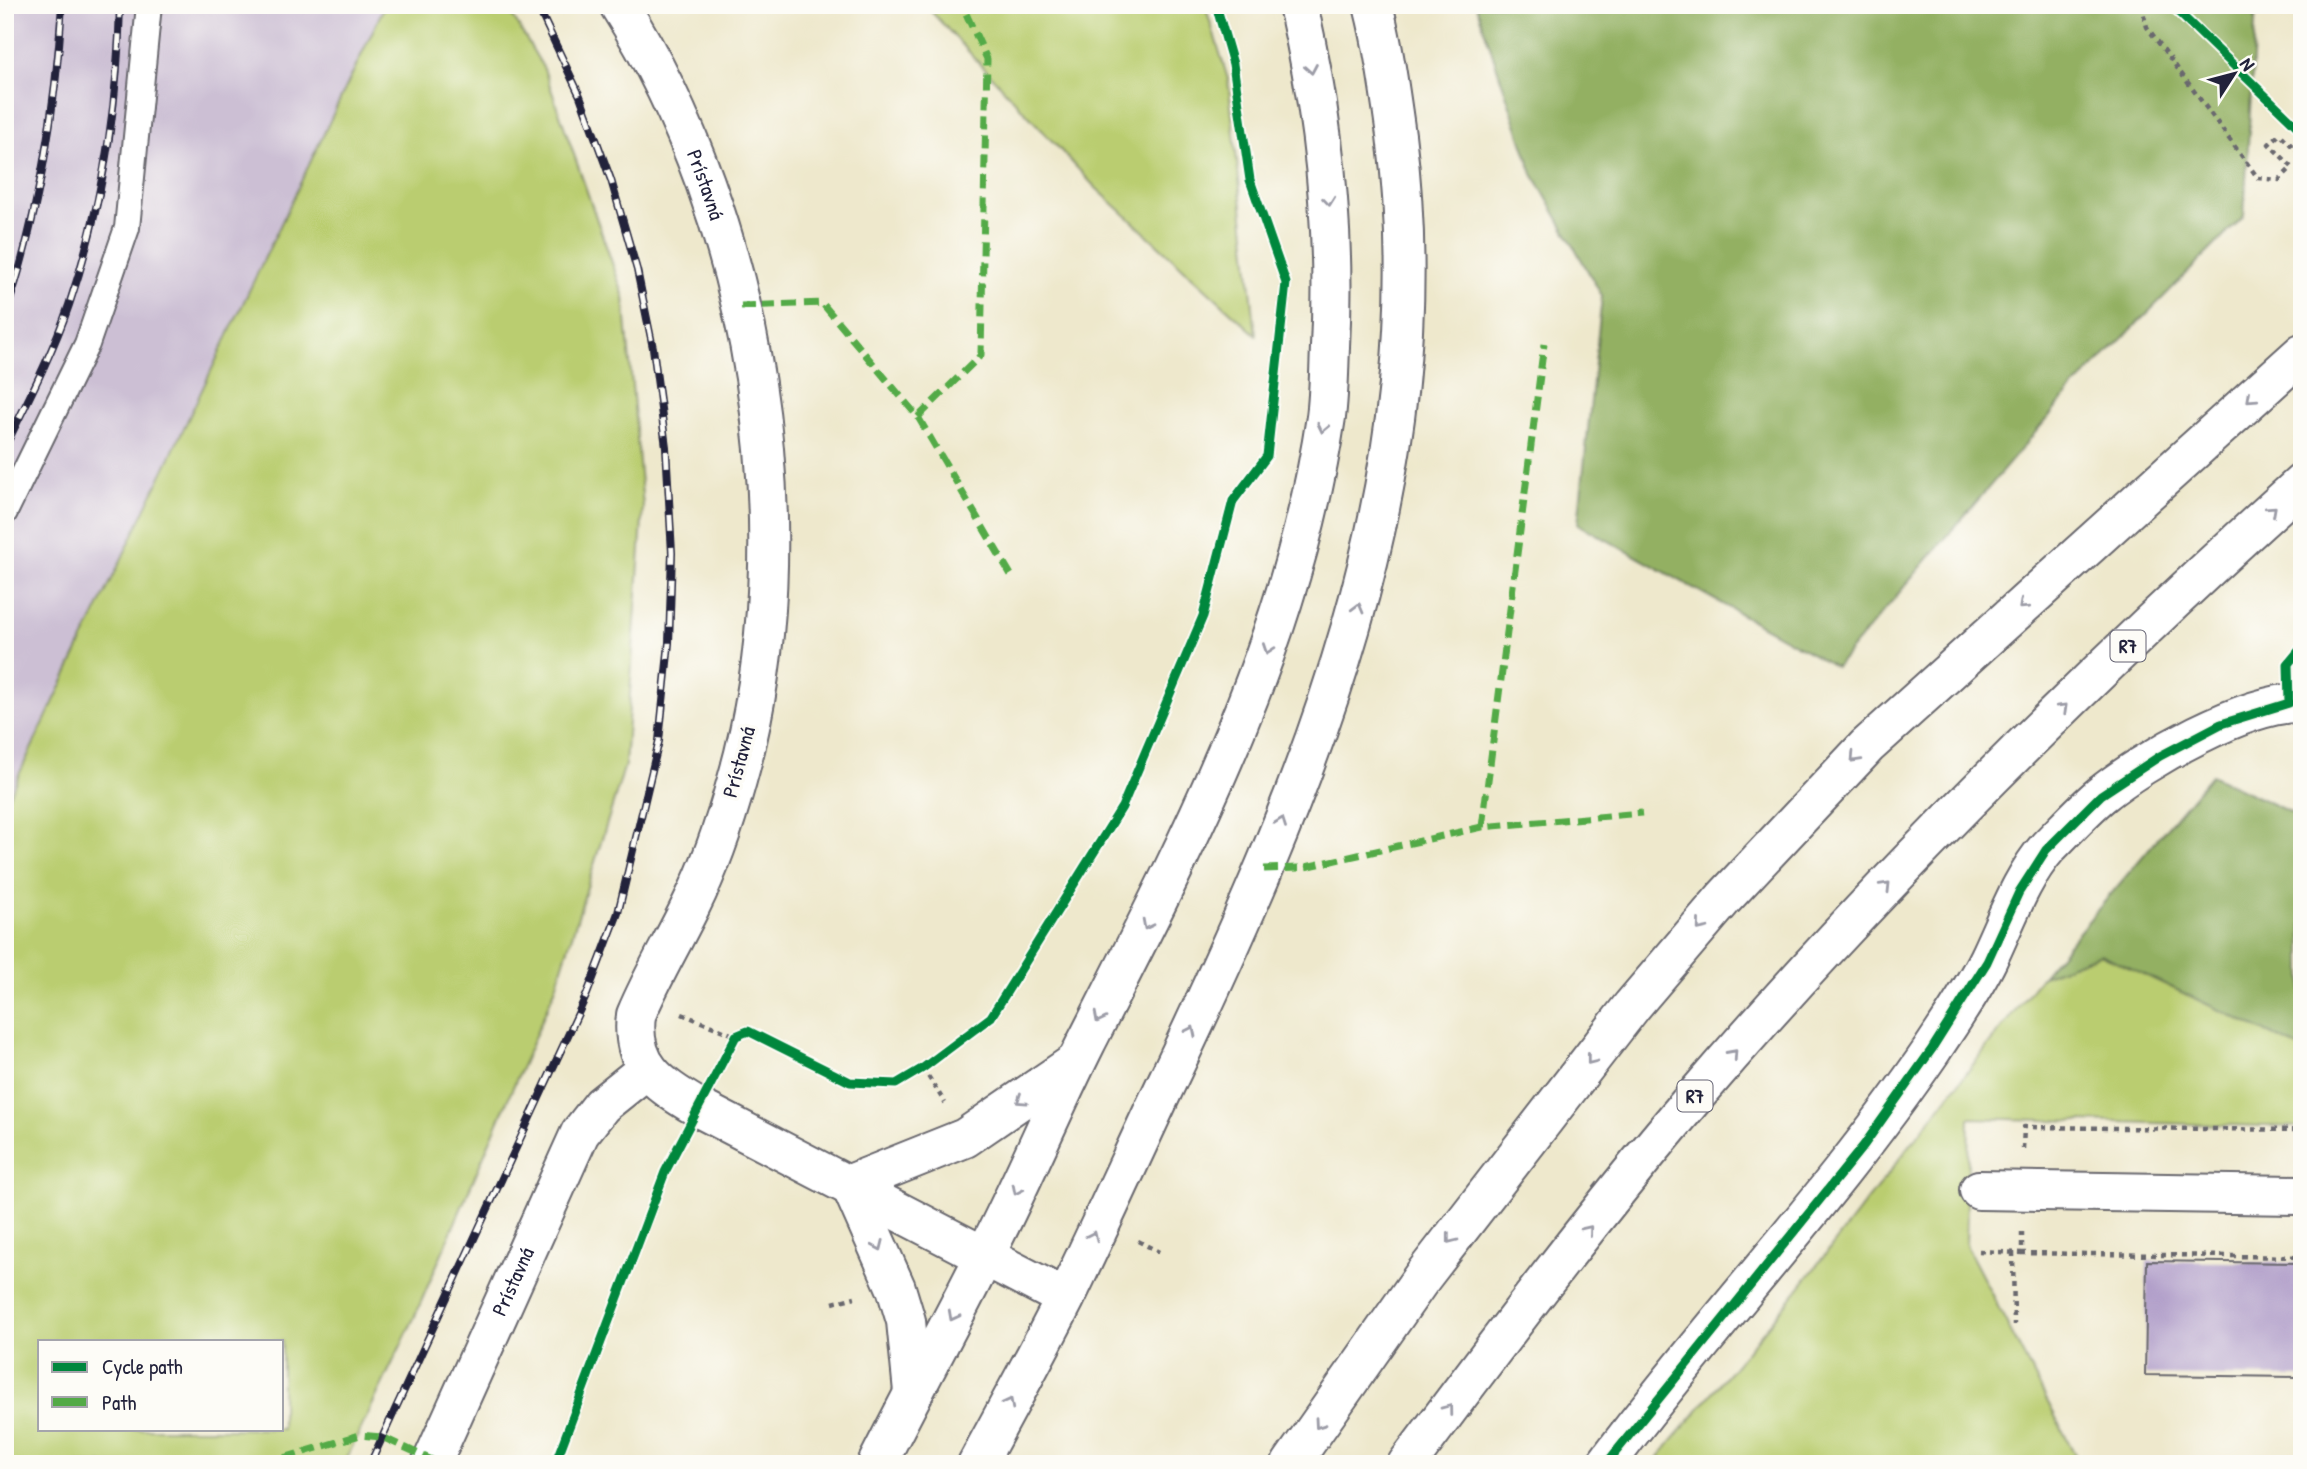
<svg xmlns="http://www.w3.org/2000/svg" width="2307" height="1469" viewBox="0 0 2307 1469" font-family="'Patrick Hand',sans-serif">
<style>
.industrial{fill:#ccbfd4}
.green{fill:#bacd70;stroke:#6e7856;stroke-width:2;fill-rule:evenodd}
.forest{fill:#93b062;stroke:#5a694e;stroke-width:2}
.building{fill:#b2a0ca}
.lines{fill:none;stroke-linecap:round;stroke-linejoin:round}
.service-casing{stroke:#69676e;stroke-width:28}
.minor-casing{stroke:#69676e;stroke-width:42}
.secondary-casing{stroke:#69676e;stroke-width:42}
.motorway-casing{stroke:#69676e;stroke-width:42}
.path{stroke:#69676e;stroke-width:4.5;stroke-dasharray:5 5;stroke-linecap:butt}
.service{stroke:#fff;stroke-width:24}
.minor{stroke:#fff;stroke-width:38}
.secondary{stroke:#fff;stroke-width:38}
.motorway{stroke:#fff;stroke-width:38}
.rail-casing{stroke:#22223b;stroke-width:8}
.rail{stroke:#fdfcf7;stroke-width:5;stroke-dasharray:16;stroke-linecap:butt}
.quiet{stroke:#53aa46;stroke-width:7;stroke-dasharray:14 7;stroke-linecap:butt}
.cycleway-casing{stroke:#fdfcf7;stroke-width:13}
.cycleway{stroke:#00873e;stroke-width:9}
.oneway{stroke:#9c9ca7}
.labels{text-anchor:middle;stroke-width:7;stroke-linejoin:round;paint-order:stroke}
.shield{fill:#fdfcf7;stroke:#646373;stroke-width:2}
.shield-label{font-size:19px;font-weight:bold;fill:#22223b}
.street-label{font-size:21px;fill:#22223b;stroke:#fdfcf7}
</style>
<rect width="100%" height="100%" fill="#fdfcf7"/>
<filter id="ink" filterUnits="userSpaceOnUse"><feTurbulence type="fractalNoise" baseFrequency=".0143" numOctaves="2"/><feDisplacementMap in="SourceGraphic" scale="14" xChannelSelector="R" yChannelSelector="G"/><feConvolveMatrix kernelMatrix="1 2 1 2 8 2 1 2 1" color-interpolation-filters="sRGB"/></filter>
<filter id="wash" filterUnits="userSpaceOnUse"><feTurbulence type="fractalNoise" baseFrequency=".00686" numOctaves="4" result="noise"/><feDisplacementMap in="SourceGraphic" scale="28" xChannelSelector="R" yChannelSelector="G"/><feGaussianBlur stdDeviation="1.57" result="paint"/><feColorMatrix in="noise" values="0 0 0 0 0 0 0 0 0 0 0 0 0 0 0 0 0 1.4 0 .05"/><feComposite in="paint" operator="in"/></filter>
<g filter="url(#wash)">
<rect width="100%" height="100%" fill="#eee8cc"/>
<path class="industrial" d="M5 5H385L5 804Z"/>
<g class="green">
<path d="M385 5H506L544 69 624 297 643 506 625 765 556 987 415 1316 344 1464H5V804ZM40 1341H282V1429H40Z"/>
<path d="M925 5H1205L1228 79 1256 335 1095 187Z"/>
<path d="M2101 954 2302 1049V1127L1969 1118 1966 1245 2080 1464H1653L1796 1292 2042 976Z"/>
</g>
<g class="forest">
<path d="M1476 5H2256L2244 216 2074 387 1836 667 1578 524 1602 296 1533 174Z"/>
<path d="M2211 775 2302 818V1049L2101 954 2042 976Z"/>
</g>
<g id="blocks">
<path class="building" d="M2147 1261 2302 1263V1377L2145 1375Z"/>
</g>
</g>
<g filter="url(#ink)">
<use href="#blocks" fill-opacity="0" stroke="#69676e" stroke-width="2"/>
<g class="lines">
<defs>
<path id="service" d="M5 512 87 344 127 228 149 5"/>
<g id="minor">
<path id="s1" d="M619 5C756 221 807 534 737 780 726 820 709 869 691 905 673 942 652 977 636 1015 630 1065 658 1084 697 1107L1065 1298"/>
<path d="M1979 1190 2302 1195"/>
<path id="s2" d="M431 1464 580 1133 602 1105 647 1069"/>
<path d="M1606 1464C1711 1323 1833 1195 1932 1050 1951 1021 1973 990 1988 959 2006 922 2020 879 2048 847 2065 830 2083 810 2101 795 2144 760 2247 701 2302 703"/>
</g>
<g id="secondary">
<path d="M913 1392 906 1321 896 1288 850 1184 965 1138 1076 1062"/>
<path d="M877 1464C912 1394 950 1325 985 1255 1021 1186 1051 1113 1086 1043 1189 841 1292 645 1326 417 1329 394 1329 370 1330 347 1336 231 1324 118 1298 5"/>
<path d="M977 1464C1007 1409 1037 1354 1065 1299 1099 1229 1131 1158 1164 1088 1309 785 1440 479 1396 135 1390 92 1384 48 1373 5"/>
</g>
<g id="motorway">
<path d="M1291 1464 1423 1276 1632 1006 1724 898 1867 746 2302 353"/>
<path d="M1407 1464C1499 1341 1592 1217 1691 1101 1879 881 2087 677 2302 483"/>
</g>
</defs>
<use href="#service" class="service-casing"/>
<use href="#minor" class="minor-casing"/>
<use href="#secondary" class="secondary-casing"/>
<use href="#motorway" class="motorway-casing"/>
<g class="path">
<path d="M2141 5 2147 27 2258 178 2279 180 2292 167 2269 144 2280 134 2302 156"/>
<path d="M682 1014 736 1036"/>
<path d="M923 1068 945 1103"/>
<path d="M2023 1149 2024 1127 2302 1130"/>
<path d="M2022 1232V1253L2302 1257"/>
<path d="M1138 1241 1159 1252"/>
<path d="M1979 1251 2022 1253"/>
<path d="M2013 1252 2014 1325"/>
<path d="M833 1303 855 1297"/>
</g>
<use href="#service" class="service"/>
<use href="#minor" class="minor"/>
<use href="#secondary" class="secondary"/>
<use href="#motorway" class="motorway"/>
<defs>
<g id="rail">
<path d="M5 315C38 220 56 106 62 5"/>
<path d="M5 447C28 400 52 354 69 305 101 210 118 106 120 5"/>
<path d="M370 1464 587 994 618 913 659 741 669 643 672 553 666 447 653 348 637 270 611 180 580 96 537 5"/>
</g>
</defs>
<use href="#rail" class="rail-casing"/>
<use href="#rail" class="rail"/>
<g class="quiet">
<path d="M741 306 822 303 918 417 1014 580"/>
<path d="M918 417 981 355 987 59 962 5"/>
<path d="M1482 827 1544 344"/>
<path d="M1264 869 1301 868 1482 827 1642 813"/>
<path d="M264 1464 360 1435 382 1437 432 1460"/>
</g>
<defs>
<g id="cycleway">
<path d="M2171 5 2302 131"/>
<path d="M555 1464 665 1172 736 1036 748 1031 850 1082 896 1084 923 1068 991 1017 1122 807 1203 616 1233 501 1267 456 1286 283 1250 180 1233 64 1216 5"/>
<path d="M1606 1464 1864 1145 1932 1049 1987 962 2019 892 2046 850 2101 795 2160 756 2221 724 2289 703 2288 664 2302 647"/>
</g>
</defs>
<use href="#cycleway" class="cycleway-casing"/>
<use href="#cycleway" class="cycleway"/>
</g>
<defs><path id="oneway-chevron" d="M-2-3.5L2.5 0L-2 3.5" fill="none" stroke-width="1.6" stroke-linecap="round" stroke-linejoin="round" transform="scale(1.75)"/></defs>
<g class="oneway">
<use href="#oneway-chevron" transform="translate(1311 69) rotate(80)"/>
<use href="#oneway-chevron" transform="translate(1329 201) rotate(84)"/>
<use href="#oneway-chevron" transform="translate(2251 398) rotate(138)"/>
<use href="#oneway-chevron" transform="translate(1323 428) rotate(102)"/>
<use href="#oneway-chevron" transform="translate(2272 510) rotate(-42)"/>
<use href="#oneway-chevron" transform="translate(2023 605) rotate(138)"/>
<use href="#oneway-chevron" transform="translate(1358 608) rotate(-75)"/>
<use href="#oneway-chevron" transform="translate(1268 649) rotate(109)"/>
<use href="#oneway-chevron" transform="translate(2063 708) rotate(-44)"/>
<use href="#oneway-chevron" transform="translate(1855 758) rotate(133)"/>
<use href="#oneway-chevron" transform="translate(1281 822) rotate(-70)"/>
<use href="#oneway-chevron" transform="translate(1886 886) rotate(-46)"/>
<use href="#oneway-chevron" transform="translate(1147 925) rotate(117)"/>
<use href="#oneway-chevron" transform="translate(1701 926) rotate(130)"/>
<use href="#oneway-chevron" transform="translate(1099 1018) rotate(117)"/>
<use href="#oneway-chevron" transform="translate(1191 1031) rotate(-64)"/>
<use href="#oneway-chevron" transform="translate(1733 1054) rotate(-48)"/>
<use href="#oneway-chevron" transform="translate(1591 1060) rotate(128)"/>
<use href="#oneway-chevron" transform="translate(1021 1100) rotate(146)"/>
<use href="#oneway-chevron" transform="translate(1017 1190) rotate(116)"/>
<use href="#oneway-chevron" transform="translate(1588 1230) rotate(-51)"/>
<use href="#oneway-chevron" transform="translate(1093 1236) rotate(-65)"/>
<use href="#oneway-chevron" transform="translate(1451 1239) rotate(128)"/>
<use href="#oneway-chevron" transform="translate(879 1246) rotate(66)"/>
<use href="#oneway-chevron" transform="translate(953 1316) rotate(118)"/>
<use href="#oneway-chevron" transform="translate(1009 1403) rotate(-62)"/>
<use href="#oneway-chevron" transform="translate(1448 1409) rotate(-53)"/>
<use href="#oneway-chevron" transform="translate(1319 1424) rotate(125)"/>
</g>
</g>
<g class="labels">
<g class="shield">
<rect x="2110.5" y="630.5" width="35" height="31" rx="5"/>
<rect x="1677.5" y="1080.5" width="35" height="31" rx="5"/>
</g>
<g class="shield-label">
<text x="2128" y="653">R7</text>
<text x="1695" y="1103">R7</text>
</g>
<g class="street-label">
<text dy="7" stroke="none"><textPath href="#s1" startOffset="200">Prístavná</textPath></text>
<text transform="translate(739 762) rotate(-75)" y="7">Prístavná</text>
<text dy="7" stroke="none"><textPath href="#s2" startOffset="200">Prístavná</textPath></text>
</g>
</g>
<rect width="2307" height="1469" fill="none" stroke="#fdfcf7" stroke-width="28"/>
<rect x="38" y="1340" width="245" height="91" fill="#fdfcf7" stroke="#a5a5ac" stroke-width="2"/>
<rect x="52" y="1362" width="35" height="10" fill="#00873e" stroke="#a5a5ac" stroke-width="2"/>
<text x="102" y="1374" font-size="21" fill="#22223b">Cycle path</text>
<rect x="52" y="1397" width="35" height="10" fill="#53aa46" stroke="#a5a5ac" stroke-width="2"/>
<text x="102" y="1410" font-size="21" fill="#22223b">Path</text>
<g transform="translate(2234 74) rotate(54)" stroke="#fdfcf7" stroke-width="5" paint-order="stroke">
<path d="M0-5L12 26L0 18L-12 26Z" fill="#22223b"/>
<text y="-10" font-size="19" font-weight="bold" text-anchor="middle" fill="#22223b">N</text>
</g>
</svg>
